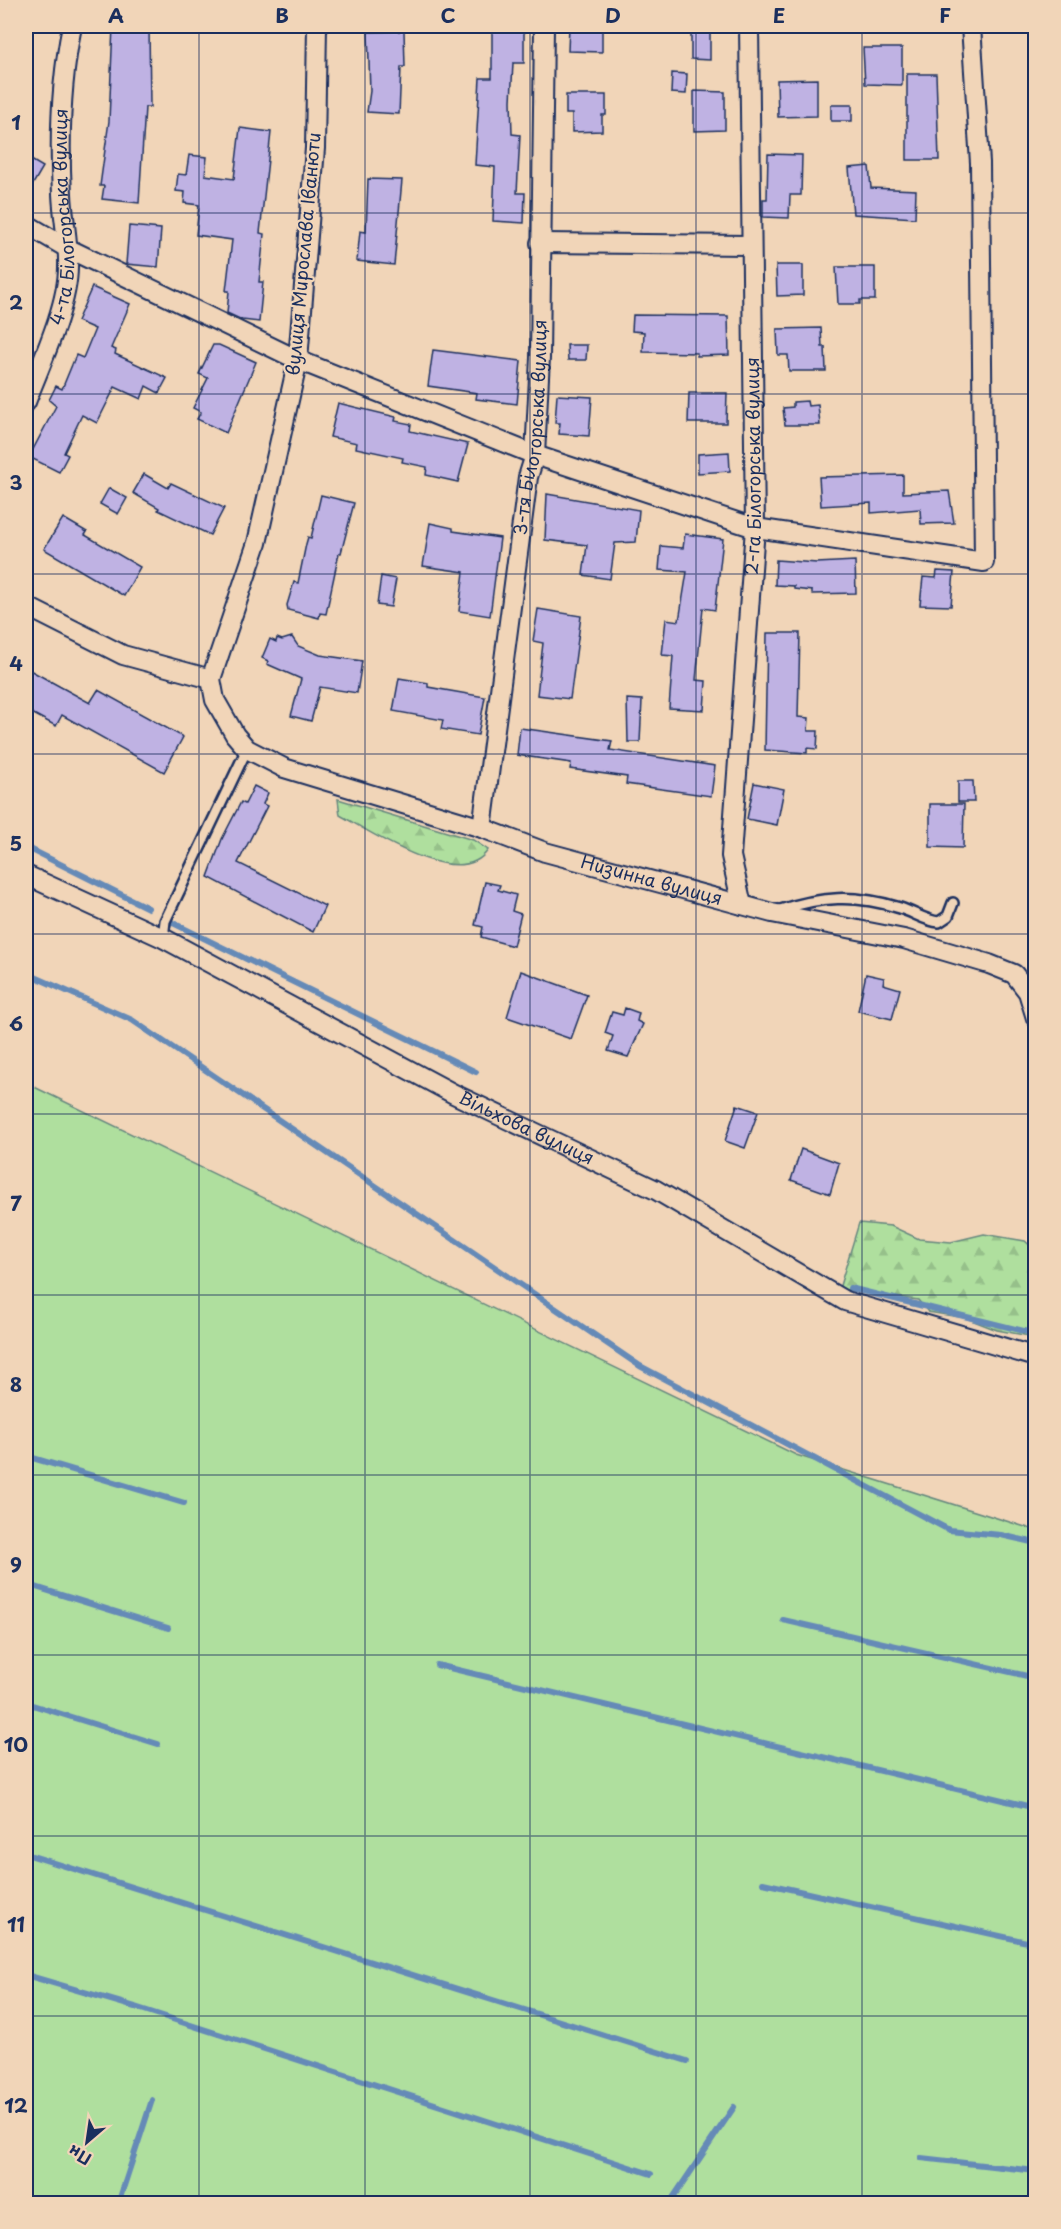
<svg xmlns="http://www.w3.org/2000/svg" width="1061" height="2229" viewBox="0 0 1061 2229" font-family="'Playpen Sans',sans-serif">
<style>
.forest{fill:url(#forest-firs);stroke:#65877e;stroke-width:1.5}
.park{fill:#afdf9e;stroke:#65877e;stroke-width:1.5}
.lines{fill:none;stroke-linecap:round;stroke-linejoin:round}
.stream{stroke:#658ab7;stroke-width:6}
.building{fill:#bfb2e3;stroke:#1b2f5e;stroke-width:1.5}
.lane-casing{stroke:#1b2f5e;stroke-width:14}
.street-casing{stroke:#1b2f5e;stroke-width:22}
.lane{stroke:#f1d5b8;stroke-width:9}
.street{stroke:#f1d5b8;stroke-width:18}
.grid{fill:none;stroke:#1b2f5e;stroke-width:1.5;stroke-opacity:0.55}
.labels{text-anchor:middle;stroke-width:4.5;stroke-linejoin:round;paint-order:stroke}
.street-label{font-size:18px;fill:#1b2f5e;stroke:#f1d5b8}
.neatline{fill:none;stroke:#1b2f5e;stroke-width:2}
.grid-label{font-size:20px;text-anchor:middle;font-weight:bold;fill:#1b2f5e}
</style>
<defs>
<pattern id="forest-firs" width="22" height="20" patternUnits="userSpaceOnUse" patternTransform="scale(1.5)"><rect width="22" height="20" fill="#afdf9e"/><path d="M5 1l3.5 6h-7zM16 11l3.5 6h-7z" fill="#96c08a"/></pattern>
</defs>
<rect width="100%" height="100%" fill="#f1d5b8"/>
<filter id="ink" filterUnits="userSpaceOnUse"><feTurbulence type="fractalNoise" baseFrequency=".0167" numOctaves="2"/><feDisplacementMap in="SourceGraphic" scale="12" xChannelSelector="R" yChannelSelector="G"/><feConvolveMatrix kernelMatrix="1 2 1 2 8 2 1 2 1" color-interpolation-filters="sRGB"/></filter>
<g filter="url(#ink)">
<g class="forest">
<path d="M338 799 473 840 488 850C460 892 372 833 340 815Z"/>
<path d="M859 1223 891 1226 919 1239 951 1242 984 1234 1025 1241 1035 1250V1337L997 1330 966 1318 928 1312 918 1300 839 1289Z"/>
</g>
<path class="park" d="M26 1083 796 1455 1035 1530V2203H26Z"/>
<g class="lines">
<g class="stream">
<path d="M26 847 148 908"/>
<path d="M173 923 476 1072"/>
<path d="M26 973 132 1020 640 1366 949 1530 1001 1535 1036 1543"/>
<path d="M850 1288 1036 1334"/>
<path d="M26 1456 184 1503"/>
<path d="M26 1584 168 1628"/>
<path d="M783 1620 1036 1678"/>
<path d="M437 1665 1036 1808"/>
<path d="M26 1703 158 1744"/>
<path d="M26 1854 687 2061"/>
<path d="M763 1883 1036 1944"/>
<path d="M26 1975 135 2007 651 2174"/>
<path d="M921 2158 1036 2171"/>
<path d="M118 2204 152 2100"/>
<path d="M669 2204 734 2107"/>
</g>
</g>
<g class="building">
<path d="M113 26H149L150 107H145L139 203 102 199 104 186H100L109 121Z"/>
<path d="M569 26H602V52L568 51Z"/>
<path d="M691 26H710V60L691 59Z"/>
<path d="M492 30H524V63H513L511 101 512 134 520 135 517 193H525L524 223 493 221 495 167 475 165 480 78H492Z"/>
<path d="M404 31 405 67H401L399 114 367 112 370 91 368 32Z"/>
<path d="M863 48H902V85L865 84Z"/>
<path d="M672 73 687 74 686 94 671 93Z"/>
<path d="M907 74H936L939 160H907Z"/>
<path d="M817 79V116L778 117 777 80Z"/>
<path d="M694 91 725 92V130L694 131Z"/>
<path d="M566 95H606V115H602V131L572 132V114H566Z"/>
<rect x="831" y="105" width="21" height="16"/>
<path d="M240 128 271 132 260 233 264 234 259 282H263L259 322 242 320 227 313 229 291H226L232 240 196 235 199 205 184 203 185 192 176 191 178 174 186 175 189 155 207 157 205 175 234 179Z"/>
<path d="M768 154 802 155 801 195H790L789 218 763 217V199H767Z"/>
<path d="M26 157 43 167 26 196Z"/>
<path d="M869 166 871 188 916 190 915 218 853 214 849 168Z"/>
<path d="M368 179 402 180 394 265 357 261 360 231 366 232Z"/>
<path d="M129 226 161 229 158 267 126 264Z"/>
<path d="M776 265H803V295L777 296Z"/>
<path d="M836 267H875V300H860V304H838Z"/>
<path d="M92 287 130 304 111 348 116 350 115 354 167 378 159 393 146 386 141 399 115 387 97 423 82 415 64 453 68 455 59 472 29 457 56 406 49 400 56 386 62 389 76 355 83 358 95 329 77 321Z"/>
<path d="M633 315 728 316 729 355 697 356V353L643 352 644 332 632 331Z"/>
<path d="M821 328 822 347H825L826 371H789L788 355H778L777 329Z"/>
<path d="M213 345H219L256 362 226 433 197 419 201 412 193 408 208 378 199 374Z"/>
<path d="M567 345H587L586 360H568Z"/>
<path d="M433 350 521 361 517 404 476 399 477 393 428 386Z"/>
<path d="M689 393H727L726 423H688Z"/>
<path d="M557 395 592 397 589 436 559 434 560 423H555Z"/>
<path d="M807 401 808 406 818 405 820 425H785L783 408 793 407V402Z"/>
<path d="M338 403 396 417 395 421 411 424 410 431 468 444 458 482 426 475 427 467 402 462 403 458 356 448 357 443 330 437Z"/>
<path d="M729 452 730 471 698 473V454Z"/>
<path d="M144 474 168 488 171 483 224 508 210 535 158 510 159 508 133 493Z"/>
<path d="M903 475V493L949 491 954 523 921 524 920 509 871 513V503L821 506 819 477Z"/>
<path d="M109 488 127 498 118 514 100 504Z"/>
<path d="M547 494 639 510 636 542 615 543 610 579 583 575 587 545 545 540Z"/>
<path d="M321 495 354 503 341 553H339L326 614 320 613 319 618 288 610 287 605 294 582 298 583 306 544 308 537 311 538Z"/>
<path d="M63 518 87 532 85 535 140 567 124 596 44 549Z"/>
<path d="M430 523 453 528V531L500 538 490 616 459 611 464 572 423 566Z"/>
<path d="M685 534 723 539 715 610 703 608 696 680 706 681 704 710 669 708 673 656 662 655 666 619 679 621 687 572 659 570 661 546 683 548Z"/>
<path d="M776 560 817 563 855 561 856 593 812 594V591L794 589V586L775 585Z"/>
<path d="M937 571 954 572 951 606 920 605 923 577 936 578Z"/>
<path d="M381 576 396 579 391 607 377 605Z"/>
<path d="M538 609 581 616 570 699 537 695 543 643 533 641Z"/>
<path d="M767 633H800L798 717 809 718 808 731H818L817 749 807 748V753L765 750Z"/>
<path d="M292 637 298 646 320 655 362 661 357 693 320 687 311 721 291 716 301 679 267 664 268 661 262 658 270 639 276 642 277 638 282 640Z"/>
<path d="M26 668 90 703 98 690 183 737 164 772 62 715 56 726 26 710Z"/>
<path d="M399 678 428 683V687L485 697 478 735 441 729 443 720 393 711Z"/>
<path d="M627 699 642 700 640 742H628Z"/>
<path d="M520 728 612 741 610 750 715 766 711 796 626 784 627 777 570 769 571 763 517 755Z"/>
<path d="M958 781H973L974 802H958Z"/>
<path d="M754 783 784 789 777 825 747 819Z"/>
<path d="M254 786 268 793 263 804 267 806 238 863 325 906 313 932 208 877 222 839 241 802 245 804Z"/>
<path d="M930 804H964L963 848 930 847Z"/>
<path d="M485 882 500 885 498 890 516 895 512 911 521 914 513 946 481 937 483 927 475 925Z"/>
<path d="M521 971 587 995 571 1039 507 1017Z"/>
<path d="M866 974 884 978 883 984 900 989 892 1019 858 1011Z"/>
<path d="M625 1008 639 1013 637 1021 643 1024 628 1057 608 1051 613 1036 605 1033 612 1012 623 1015Z"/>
<path d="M737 1105 758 1112 745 1148 725 1141Z"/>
<path d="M801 1149 839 1163 830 1194 791 1180Z"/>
</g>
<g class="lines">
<defs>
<g id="lane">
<path d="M777 911C820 896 855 894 900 908 913 912 926 921 939 922L948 916 953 903"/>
<path d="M163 938 165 921 247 749"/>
</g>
<g id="street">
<path id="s1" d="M317 26 315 148 298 360 257 543 211 679 215 700 235 735 247 749 284 768 482 828 545 852 772 913 904 939 989 964 1014 974 1028 992 1036 1018"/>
<path d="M26 224 67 248 298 360 535 455 755 528 984 562 980 163 971 26"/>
<path d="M540 243 750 245"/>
<path id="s2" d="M26 402C40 365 68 307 68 267 69 243 63 219 62 194 59 139 61 80 72 26"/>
<path d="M26 606 123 655 211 679"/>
<path id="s3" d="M482 828 528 477 535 455 540 358 544 26"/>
<path id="s4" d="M26 875 163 938 454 1094 656 1190 845 1301 1036 1357"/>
<path id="s5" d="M742 905 731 856 755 528 749 26"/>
</g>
</defs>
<use href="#lane" class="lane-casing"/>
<use href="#street" class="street-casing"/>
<use href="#lane" class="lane"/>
<use href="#street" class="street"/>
</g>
</g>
<path class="grid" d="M199 26V2204M365 26V2204M530 26V2204M696 26V2204M862 26V2204M26 213H1036M26 394H1036M26 574H1036M26 754H1036M26 934H1036M26 1114H1036M26 1295H1036M26 1475H1036M26 1655H1036M26 1836H1036M26 2016H1036"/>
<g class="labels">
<g class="street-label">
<text dy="6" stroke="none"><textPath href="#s2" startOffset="192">4-та Білогорська вулиця</textPath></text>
<text transform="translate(304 254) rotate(-85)" y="6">вулиця Мирослава Іванюти</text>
<text dy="6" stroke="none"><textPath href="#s3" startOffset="404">3-тя Білогорська вулиця</textPath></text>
<text dy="6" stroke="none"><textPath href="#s5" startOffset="441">2-га Білогорська вулиця</textPath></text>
<text dy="6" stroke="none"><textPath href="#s1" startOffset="1172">Низинна вулиця</textPath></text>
<text dy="6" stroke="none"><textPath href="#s4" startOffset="561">Вільхова вулиця</textPath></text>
</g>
</g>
<rect width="1061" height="2229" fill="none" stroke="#f1d5b8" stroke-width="66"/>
<g transform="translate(87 2142) rotate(209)" stroke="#f1d5b8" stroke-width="4.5" paint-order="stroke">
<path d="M0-4.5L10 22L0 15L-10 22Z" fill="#1b2f5e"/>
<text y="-9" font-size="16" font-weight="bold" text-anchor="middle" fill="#1b2f5e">Пн</text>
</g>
<rect x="33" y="33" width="995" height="2163" class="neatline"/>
<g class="grid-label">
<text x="116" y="23">A</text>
<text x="282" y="23">B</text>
<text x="448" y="23">C</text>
<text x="613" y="23">D</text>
<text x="779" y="23">E</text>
<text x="945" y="23">F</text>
<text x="16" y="130">1</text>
<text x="16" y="310">2</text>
<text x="16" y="490">3</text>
<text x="16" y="671">4</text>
<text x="16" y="851">5</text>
<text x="16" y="1031">6</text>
<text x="16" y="1211">7</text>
<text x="16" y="1392">8</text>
<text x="16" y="1572">9</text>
<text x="16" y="1752">10</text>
<text x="16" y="1932">11</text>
<text x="16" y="2113">12</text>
</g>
</svg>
